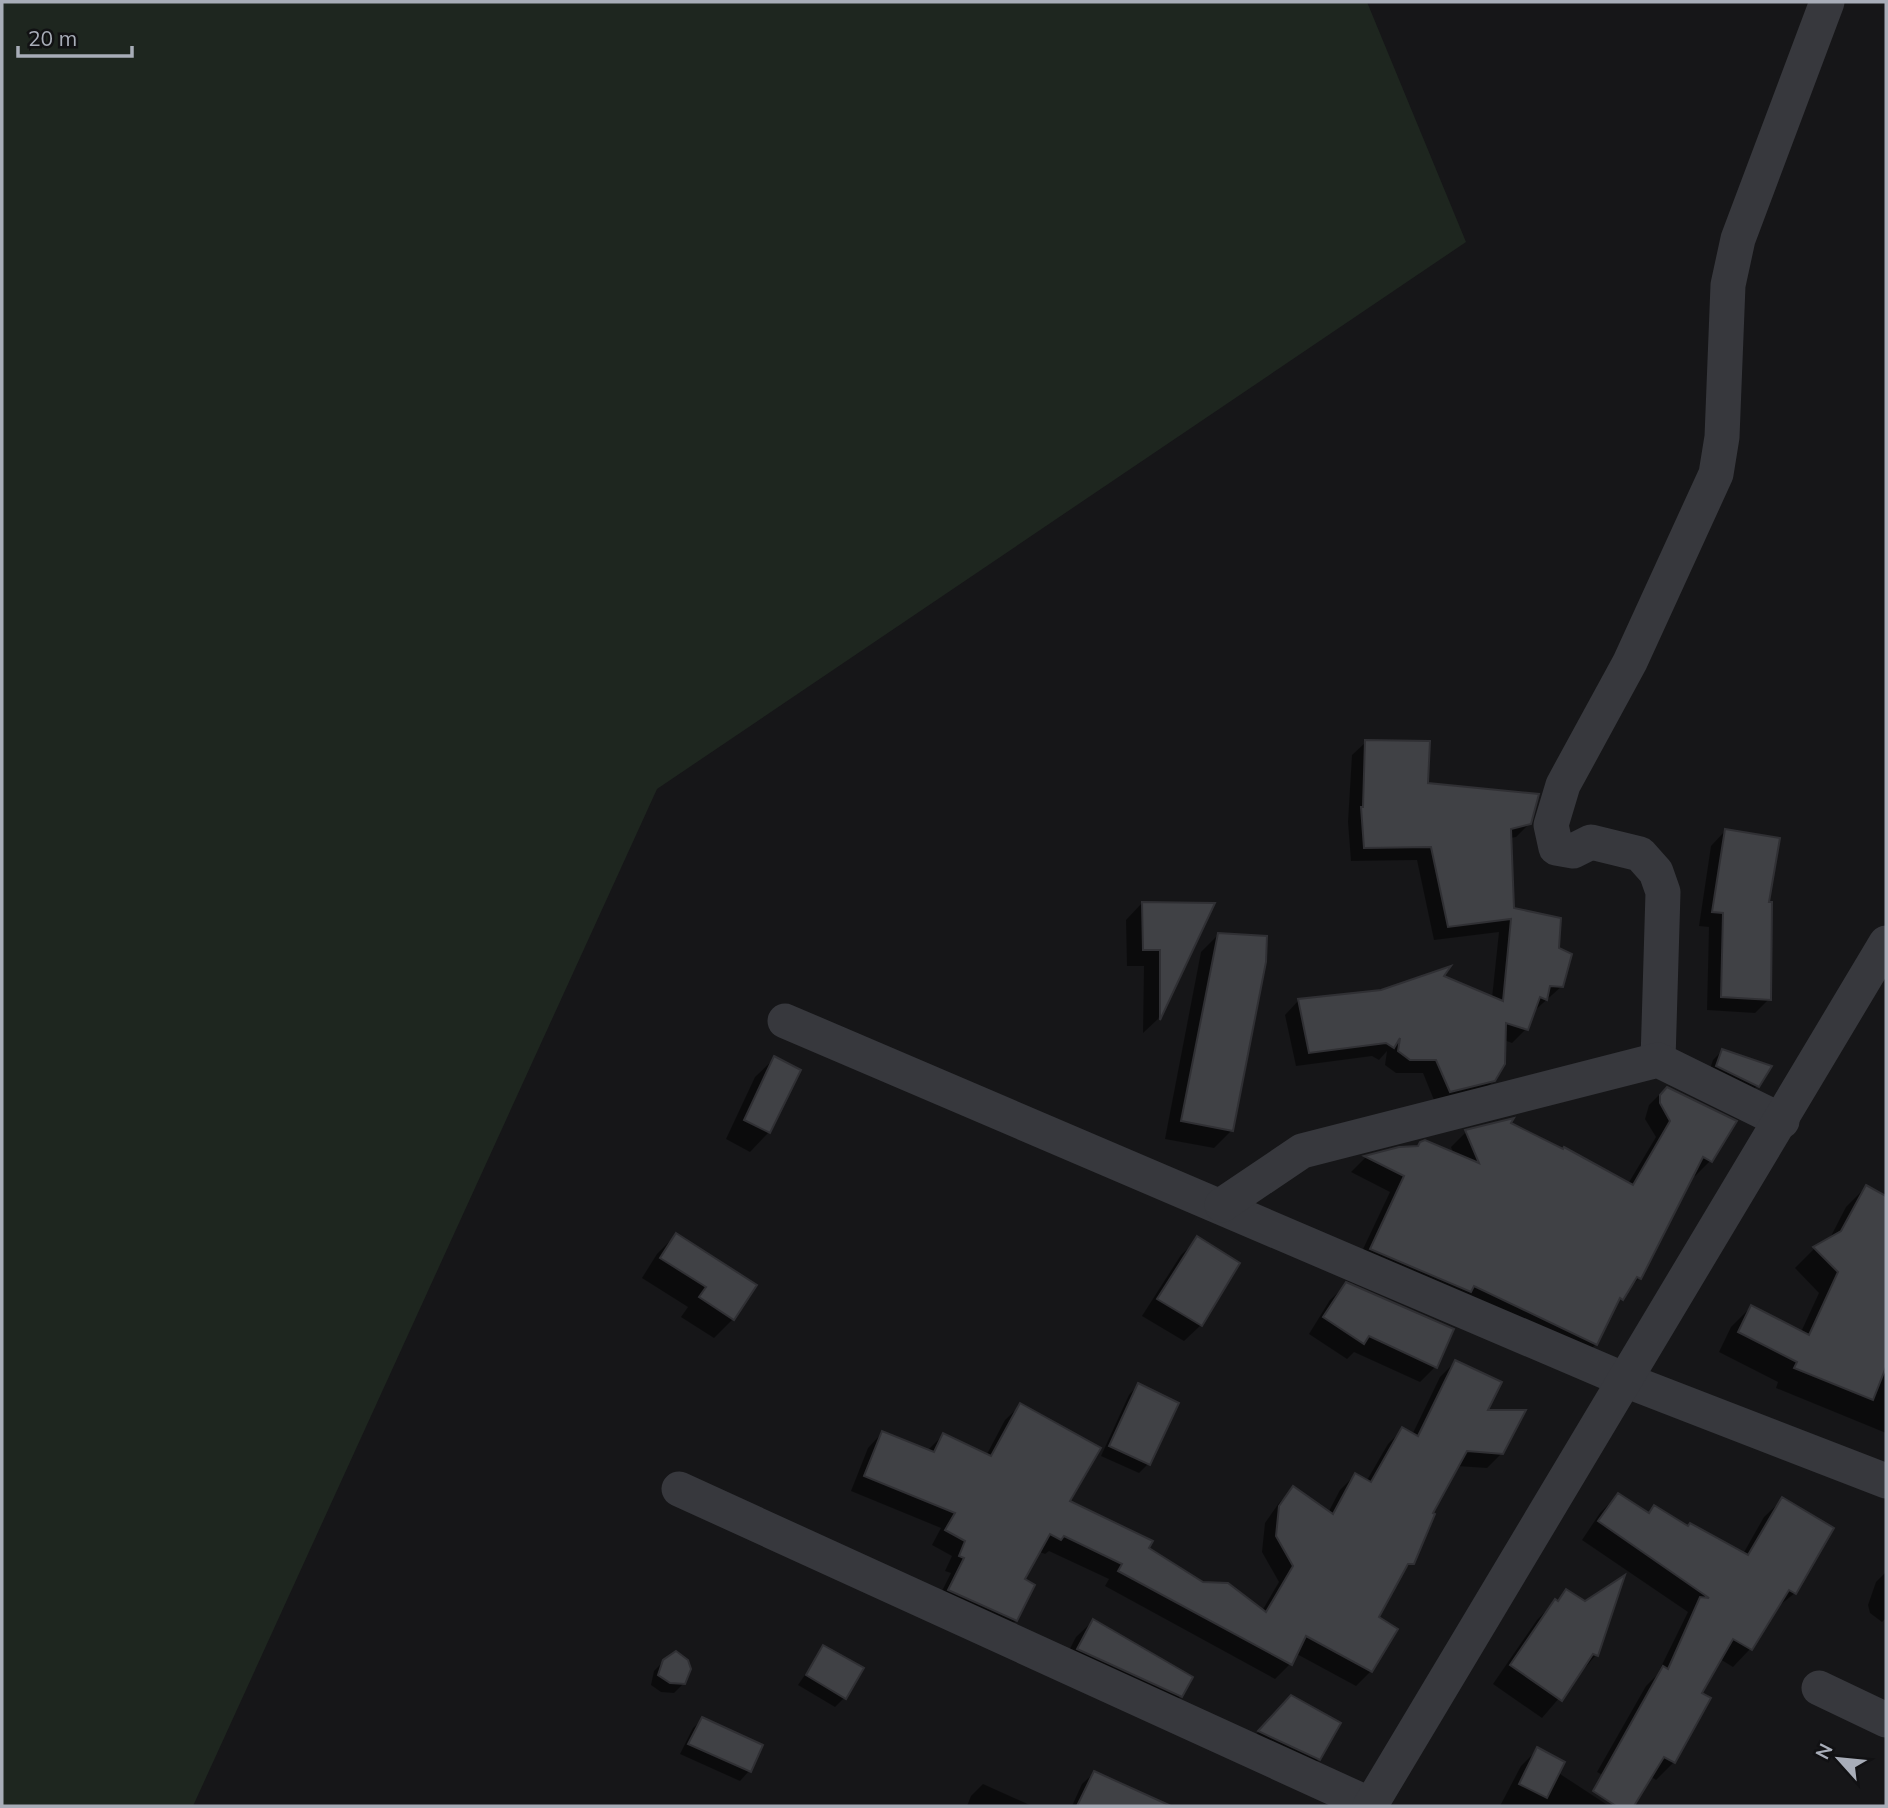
<svg xmlns="http://www.w3.org/2000/svg" width="1888" height="1808" viewBox="0 0 1888 1808" font-family="Mulish,sans-serif">
<style>
.green{fill:#1e261f}
.shadow{fill:#0007}
.building{fill:#404145;stroke:#303034;stroke-width:2}
.lines{fill:none;stroke-linecap:round;stroke-linejoin:round}
.minor{stroke:#37383d;stroke-width:35}
</style>
<rect width="100%" height="100%" fill="#161618"/>
<path class="green" d="M2 2H1367L1466 242 657 789 193 1806H2Z"/>
<g class="shadow">
<path d="M1366 742 1426 785 1530 823 1516 837 1510 838 1512 910 1557 949 1562 986 1533 1012 1526 1029 1512 1043 1504 1040 1494 1080 1480 1094 1436 1105 1423 1073H1396L1385 1065 1387 1051 1379 1060 1372 1056 1296 1066 1285 1015 1298 1001 1381 992 1441 977 1492 998 1499 932 1434 940 1417 860 1351 861 1348 822 1352 755Z"/>
<path d="M1725 831 1767 904 1769 999 1755 1013 1707 1010 1709 927 1699 926 1711 846Z"/>
<path d="M1142 903 1213 905 1158 1019 1143 1033 1144 966H1127L1126 920Z"/>
<path d="M1219 934 1232 1130 1214 1148 1165 1139 1201 952Z"/>
<path d="M1722 1051 1757 1086 1748 1095 1708 1075 1713 1060Z"/>
<path d="M775 1058 769 1132 750 1152 726 1139 755 1077Z"/>
<path d="M1664 1090 1735 1122 1710 1161 1695 1176 1692 1174 1639 1278 1613 1307 1596 1344 1581 1359 1356 1264 1390 1192 1351 1172 1365 1158 1415 1148 1420 1143 1454 1155 1451 1147 1466 1132 1508 1124 1628 1184 1656 1137 1645 1119 1649 1105Z"/>
<path d="M1866 1187 1886 1198V1206L1871 1232 1886 1238V1433L1776 1388 1778 1382 1719 1352 1731 1327 1751 1307 1801 1332 1819 1293 1795 1268 1814 1249 1829 1240 1846 1207Z"/>
<path d="M676 1235 733 1319 714 1338 681 1317 688 1307 642 1278 657 1254Z"/>
<path d="M1198 1239 1201 1325 1184 1341 1142 1316 1181 1255Z"/>
<path d="M1346 1285 1435 1367 1420 1382 1354 1352 1347 1359 1309 1334 1330 1300Z"/>
<path d="M1455 1362 1486 1411 1502 1453 1487 1468 1457 1466 1430 1514 1412 1562 1400 1574 1376 1618 1371 1671 1356 1686 1295 1653 1290 1664 1275 1679 1105 1586 1109 1579 1049 1551 1045 1554 1038 1551 1022 1579 1016 1620 1001 1635 935 1605 951 1573 945 1571 952 1556 932 1545 941 1528 851 1491 868 1448 882 1433 928 1450 943 1435 986 1456 1005 1420 1020 1406 1068 1502 1203 1583 1262 1611 1279 1582 1262 1552 1265 1523 1279 1503 1294 1488 1328 1513 1340 1490 1355 1475 1366 1482 1388 1444 1403 1429 1412 1435 1440 1377Z"/>
<path d="M1138 1385 1148 1464 1139 1473 1101 1456 1129 1395Z"/>
<path d="M1618 1495 1647 1514 1654 1507 1687 1528 1743 1554 1764 1517 1782 1500 1795 1593 1775 1609 1750 1649 1733 1667 1720 1659 1700 1694 1674 1762 1656 1780 1650 1776 1634 1792 1597 1772 1646 1686 1657 1675 1688 1612 1582 1540 1600 1513Z"/>
<path d="M1885 1573 1886 1618 1882 1622 1870 1613 1868 1605 1876 1582Z"/>
<path d="M1622 1579 1596 1655 1542 1718 1493 1684 1537 1620 1566 1591 1585 1603Z"/>
<path d="M1093 1621 1181 1696 1164 1713 1061 1666 1076 1637Z"/>
<path d="M824 1647 844 1698 835 1707 798 1685Z"/>
<path d="M664 1661 684 1683 674 1693 661 1692 651 1685 654 1671Z"/>
<path d="M1274 1715 1319 1759 1301 1777 1242 1750Z"/>
<path d="M703 1719 761 1746 749 1771 740 1781 680 1754 693 1728Z"/>
<path d="M1538 1749 1557 1772 1609 1806H1500L1521 1766Z"/>
<path d="M1094 1773 1167 1806H1072L1082 1784Z"/>
<path d="M983 1784 1032 1806H967L971 1796Z"/>
</g>
<g class="building">
<path d="M1365 740 1430 741 1428 783 1539 794 1531 824 1511 829 1514 908 1561 918 1559 948 1572 954 1563 987 1550 986 1547 1000 1540 997 1528 1030 1506 1023 1505 1064 1495 1081 1450 1092 1436 1060H1410L1398 1051 1400 1038 1394 1048 1386 1043 1309 1053 1298 999 1381 990 1451 966 1444 976 1503 1001 1511 919 1448 927 1431 847 1364 848 1361 807H1363Z"/>
<path d="M1725 829 1780 838 1769 902H1772L1771 1000 1721 997 1723 913 1712 912Z"/>
<path d="M1142 902 1215 903 1160 1020V950H1143Z"/>
<path d="M1218 933 1267 936 1266 962 1233 1131 1181 1121Z"/>
<path d="M1722 1049 1772 1066 1759 1087 1716 1066Z"/>
<path d="M774 1056 801 1070 770 1133 744 1120Z"/>
<path d="M1667 1087 1737 1121 1712 1162 1703 1157 1641 1279 1637 1277 1623 1300 1620 1298 1597 1345 1474 1286 1471 1292 1370 1249 1404 1176 1364 1156 1399 1147 1418 1146 1420 1142 1425 1140 1479 1163 1465 1130 1514 1118 1511 1123 1563 1149 1564 1147 1633 1185 1670 1121 1660 1103V1095Z"/>
<path d="M1866 1185 1886 1196V1367L1873 1400 1794 1368 1797 1362 1738 1332 1751 1305 1809 1335 1838 1272 1813 1247 1841 1231Z"/>
<path d="M676 1233 757 1285 734 1320 699 1297 706 1287 660 1258Z"/>
<path d="M1197 1236 1240 1263 1202 1326 1157 1299Z"/>
<path d="M1346 1282 1454 1329 1437 1368 1369 1336 1364 1344 1323 1317Z"/>
<path d="M1455 1360 1502 1382 1488 1410H1526L1503 1454 1467 1451 1433 1513 1435 1514 1414 1564H1408L1379 1617 1398 1629 1372 1672 1306 1636 1292 1665 1118 1571 1122 1564 1064 1536 1061 1540 1050 1534 1025 1579 1035 1585 1017 1621 948 1590 964 1558 959 1556 965 1541 945 1530 955 1513 864 1476 882 1431 934 1452 943 1433 991 1456 1020 1403 1101 1448 1070 1501 1153 1541 1149 1548 1203 1582 1228 1583 1266 1612 1293 1566 1276 1536 1279 1506 1293 1486 1333 1514 1355 1473 1371 1482 1402 1427 1418 1436Z"/>
<path d="M1138 1383 1179 1403 1150 1465 1109 1446Z"/>
<path d="M1618 1493 1649 1513 1654 1505 1688 1526 1690 1523 1748 1555 1782 1497 1834 1528 1796 1594 1789 1590 1752 1650 1733 1639 1702 1693 1711 1698 1675 1763 1664 1757 1634 1806H1616L1593 1791 1663 1666 1668 1669 1700 1597 1709 1598 1598 1521Z"/>
<path d="M1625 1575 1598 1656 1593 1654 1562 1701 1510 1665 1555 1599 1558 1601 1566 1589 1585 1601Z"/>
<path d="M1093 1619 1193 1677 1182 1697 1077 1649Z"/>
<path d="M823 1645 864 1668 846 1699 806 1675Z"/>
<path d="M676 1651 688 1660 691 1669 685 1684 670 1683 658 1675 663 1660Z"/>
<path d="M1291 1695 1341 1723 1320 1760 1258 1731Z"/>
<path d="M702 1717 763 1745 751 1772 688 1744Z"/>
<path d="M1537 1747 1565 1762 1547 1798 1519 1784Z"/>
<path d="M1094 1771 1171 1806H1077Z"/>
</g>
<g class="lines">
<g class="minor">
<path d="M785 1021 1625 1380 1886 1481"/>
<path d="M1658 1060 1663 892 1656 872 1640 854 1591 842 1573 851 1556 848 1551 825 1563 785 1630 662 1716 474 1722 437 1728 285 1738 239 1827 2"/>
<path d="M1222 1205 1302 1151 1658 1060 1782 1121"/>
<path d="M679 1489 1373 1806"/>
<path d="M1819 1688 1886 1720"/>
<path d="M1370 1806 1886 943"/>
</g>
</g>
<rect width="1888" height="1808" fill="none" stroke="#a8adb8" stroke-width="7"/>
<g transform="translate(1839 1759) rotate(297)" stroke="#111113" stroke-width="5" paint-order="stroke">
<path d="M0-5L12 26L0 18L-12 26Z" fill="#a8adb8"/>
<text y="-10" font-size="19" font-weight="bold" text-anchor="middle" fill="#a8adb8">N</text>
</g>
<path d="M18 46v10h114v-10" fill="none" stroke="#a8adb8" stroke-width="3.5"/>
<text x="28" y="46" font-size="21" fill="#a8adb8" stroke="#111113" stroke-width="5" paint-order="stroke">20 m</text>
</svg>
